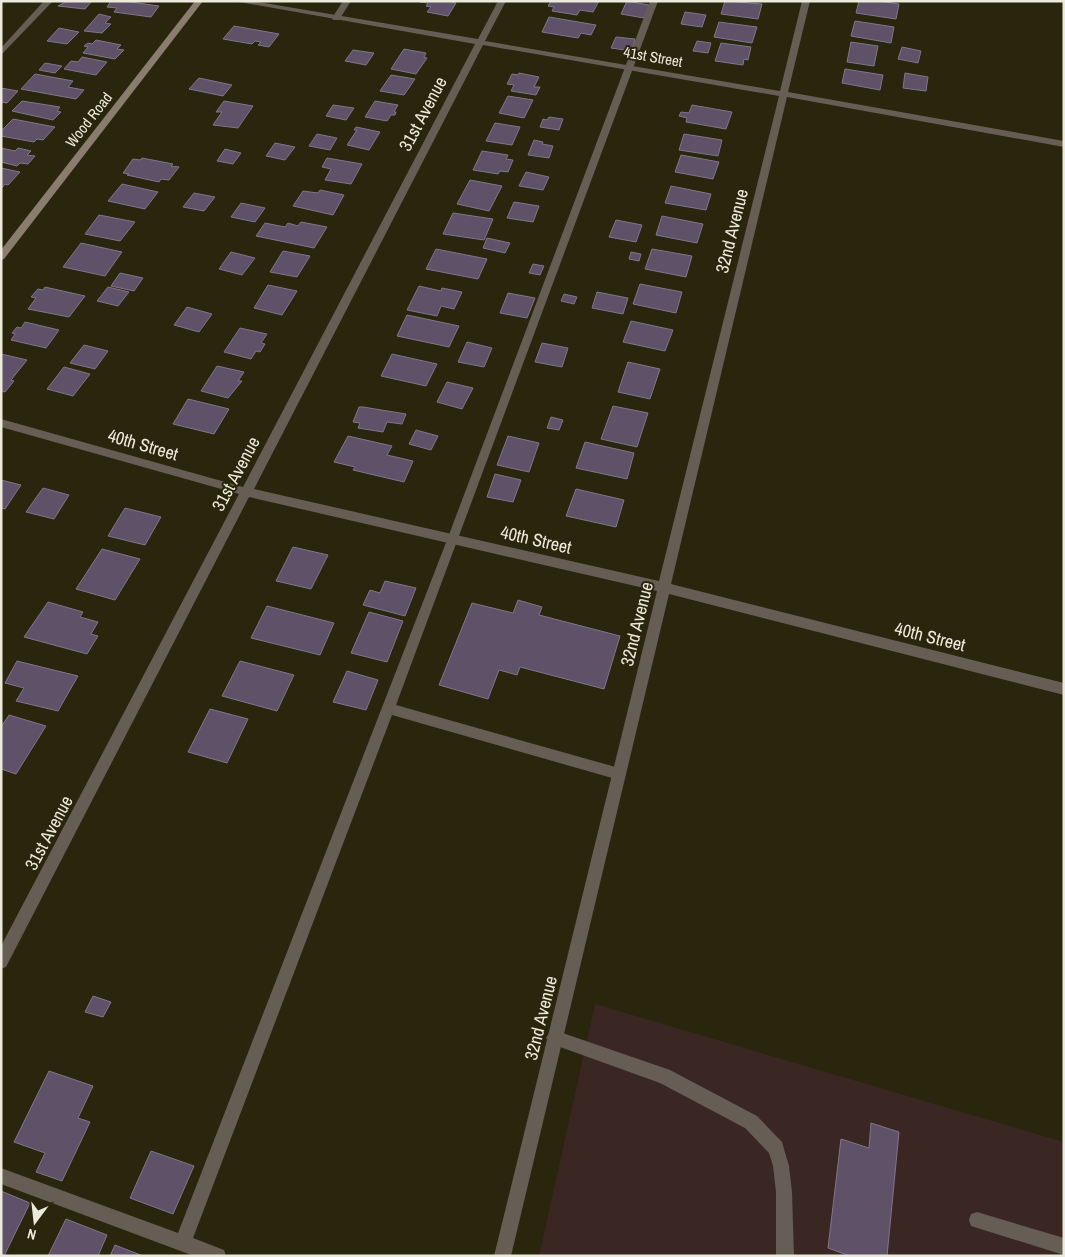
<svg xmlns="http://www.w3.org/2000/svg" width="1065" height="1257" viewBox="0 0 1065 1257" font-family="'Archivo Narrow',sans-serif">
<style>
.commercial{fill:#3a2723}
.building{fill:#5f5168;stroke:#82748b}
.lines{fill:none;stroke-linecap:round;stroke-linejoin:round}
.lane{fill:#665d54;fill-rule:evenodd}
.street{fill:#665d54;fill-rule:evenodd}
.secondary{fill:#8a7c6e;fill-rule:evenodd}
.labels{text-anchor:middle;stroke-width:4;stroke-linejoin:round;paint-order:stroke}
.far-street-label{font-size:15px;fill:#eceadb;stroke:#2a250d}
.street-label{font-size:18px;fill:#eceadb;stroke:#2a250d}
</style>
<rect width="100%" height="100%" fill="#2a250d"/>
<path class="commercial" d="M595 1004 1064 1142V1256H539Z"/>
<g class="building">
<path d="M67 1H92L85 9 58 6Z"/>
<path d="M111 1H123L159 6 151 17 114 12 117 8 107 7Z"/>
<path d="M448 1 456 3 448 16 427 12 431 7 426 6 428 3 420 2Z"/>
<path d="M551 1H599L593 12 580 10 577 15 552 11 554 7 548 6Z"/>
<path d="M627 1 649 5 644 18 621 14Z"/>
<path d="M725 1 762 4 758 19 721 14Z"/>
<path d="M859 1H879L899 4 896 19 856 13Z"/>
<path d="M685 12 706 15 702 27 681 24Z"/>
<path d="M99 14 111 17 105 23 111 24 102 33 84 31Z"/>
<path d="M549 17 596 25 591 35 581 33 578 38 542 32Z"/>
<path d="M855 21 894 27 891 43 851 36Z"/>
<path d="M719 22 757 27 752 43 714 37Z"/>
<path d="M234 26 279 34 269 47 258 45 261 42 255 41 252 44 223 39Z"/>
<path d="M59 28 79 32 67 44 47 41Z"/>
<path d="M616 37 635 39 632 51 611 48Z"/>
<path d="M96 40 121 45 117 49 124 50 115 59 83 53 88 47 84 46 88 43 92 44Z"/>
<path d="M697 41 711 43 708 53 693 51Z"/>
<path d="M851 42 878 46 874 66 847 62Z"/>
<path d="M721 43 751 47 748 60 744 59 743 65 715 61Z"/>
<path d="M902 47 921 51 918 63 898 59Z"/>
<path d="M404 49 426 53 424 57 427 58 416 74 391 69Z"/>
<path d="M353 50 374 53 366 65 345 61Z"/>
<path d="M82 57 107 62 96 75 64 69 71 61 78 62Z"/>
<path d="M45 63 62 66 55 73 39 70Z"/>
<path d="M845 69 883 75 880 90 842 83Z"/>
<path d="M519 73 539 77 534 87H540L536 95 511 91 514 85 507 84 512 74 518 75Z"/>
<path d="M905 73 928 77 926 91 903 88Z"/>
<path d="M35 74 73 81 68 87 84 90 76 99 21 89Z"/>
<path d="M391 75 415 79 404 95 380 91Z"/>
<path d="M199 78 232 85 223 96 189 89Z"/>
<path d="M1 88 18 91 7 103 1 102Z"/>
<path d="M508 96 533 100 524 118 499 113Z"/>
<path d="M22 101 60 107 57 111 61 112 53 120 12 111Z"/>
<path d="M224 101 253 106 238 128 213 125 222 112H216Z"/>
<path d="M375 101 398 105 394 112H396L395 115H391L387 121 365 117Z"/>
<path d="M333 105 354 108 346 120 326 116Z"/>
<path d="M692 105 732 112 726 129 686 122 687 118 679 116 681 112 689 113Z"/>
<path d="M549 117 563 119 559 130 540 127 543 119 547 120Z"/>
<path d="M13 119 55 127 43 140 37 139 34 142 1 136V131Z"/>
<path d="M495 123 520 127 512 145 486 141Z"/>
<path d="M356 127 380 132 369 150 347 145 357 130H354Z"/>
<path d="M317 134 337 138 330 150 309 146Z"/>
<path d="M684 134 722 140 718 156 679 150Z"/>
<path d="M534 140 543 142 542 144 553 146 549 158 528 155Z"/>
<path d="M275 143 295 147 285 160 266 156Z"/>
<path d="M1 148 15 151 18 148 31 151 27 155 35 156 28 164 20 163 17 166 1 162Z"/>
<path d="M225 149 241 153 233 164 217 161Z"/>
<path d="M482 151 508 155 506 159 513 160 508 172 500 171 498 174 473 170Z"/>
<path d="M681 155 719 162 713 179 675 172Z"/>
<path d="M142 158 173 164 171 166 179 167 169 180 161 179 159 182 127 175 129 174 123 173 133 159 140 160Z"/>
<path d="M327 158 362 164 351 184 325 180 331 169 322 167Z"/>
<path d="M1 168 20 172 8 185 5 184 1 189Z"/>
<path d="M526 172 549 177 543 190 519 186Z"/>
<path d="M470 180 502 186 489 211 457 204Z"/>
<path d="M122 184 158 192 145 209 108 201Z"/>
<path d="M671 186 711 194 706 210 665 203Z"/>
<path d="M320 190 344 195 333 215 293 206 303 191 318 193Z"/>
<path d="M194 193 215 197 204 211 183 207Z"/>
<path d="M514 202 539 206 533 222 507 218Z"/>
<path d="M241 203 265 208 255 222 231 217Z"/>
<path d="M453 213 493 219 484 240 443 234Z"/>
<path d="M99 215 135 222 120 241 85 234Z"/>
<path d="M662 216 703 224 697 243 656 235Z"/>
<path d="M616 220 642 225 636 242 609 237Z"/>
<path d="M301 222 327 227 314 248 256 236 265 223 285 227 288 223 298 226Z"/>
<path d="M487 238 510 243 505 253 483 248Z"/>
<path d="M81 243 122 252 105 276 63 267Z"/>
<path d="M436 249 487 259 478 279 426 269Z"/>
<path d="M652 249 692 256 686 277 645 269Z"/>
<path d="M283 251 310 256 297 277 270 272Z"/>
<path d="M231 252 255 258 242 275 219 269Z"/>
<path d="M631 252 641 254 639 261 629 259Z"/>
<path d="M533 264 544 266 540 275 529 273Z"/>
<path d="M120 273 143 278 134 291 111 286Z"/>
<path d="M640 284 682 292 676 313 633 304Z"/>
<path d="M268 285 297 291 282 315 254 308Z"/>
<path d="M419 286 441 291 442 288 462 292 454 309 441 306 437 316 407 310Z"/>
<path d="M45 287 85 296 69 317 28 309 36 298 31 297 38 289 43 290Z"/>
<path d="M108 287 129 292 118 306 97 301Z"/>
<path d="M597 292 628 298 623 314 592 308Z"/>
<path d="M508 293 535 298 527 318 500 313Z"/>
<path d="M564 294 577 297 574 304 561 301Z"/>
<path d="M187 307 212 314 199 332 174 325Z"/>
<path d="M407 315 459 326 449 347 397 336Z"/>
<path d="M631 321 673 330 665 351 623 342Z"/>
<path d="M25 322 59 330 46 348 11 340 15 334 12 333 17 327 21 328Z"/>
<path d="M240 328 267 334 261 343 265 344 260 352 256 351 251 359 224 352Z"/>
<path d="M467 342 492 348 484 367 458 362Z"/>
<path d="M542 343 568 348 562 367 535 362Z"/>
<path d="M84 345 108 351 95 369 70 363Z"/>
<path d="M1 354 27 360 11 380 14 381 5 392 1 391Z"/>
<path d="M392 354 437 364 426 386 381 376Z"/>
<path d="M628 362 660 369 650 399 618 392Z"/>
<path d="M217 366 244 372 238 381H242L228 398 201 391Z"/>
<path d="M64 367 90 374 73 396 47 389Z"/>
<path d="M447 382 473 388 462 409 437 402Z"/>
<path d="M188 399 229 409 214 434 173 424Z"/>
<path d="M613 406 648 413 637 447 601 439Z"/>
<path d="M359 407H363L406 414 402 424 387 422 383 432 358 428 360 423 353 422Z"/>
<path d="M551 417 563 420 559 430 547 428Z"/>
<path d="M416 430 438 436 431 450 409 444Z"/>
<path d="M348 436 392 446 387 455 413 461 404 482 353 470 355 467 334 462Z"/>
<path d="M508 436 539 443 529 472 497 465Z"/>
<path d="M585 442 634 453 627 479 576 468Z"/>
<path d="M495 474 521 480 513 502 487 497Z"/>
<path d="M1 480 21 485 5 509 1 508Z"/>
<path d="M43 488 69 495 54 519 26 512Z"/>
<path d="M576 489 624 500 616 527 566 516Z"/>
<path d="M125 508 161 517 145 545 108 536Z"/>
<path d="M293 547 328 555 311 589 276 581Z"/>
<path d="M102 549 140 559 115 600 76 589Z"/>
<path d="M385 581 416 588 405 616 363 605 370 590 380 593Z"/>
<path d="M518 600 542 607 539 615 620 636 604 689 520 667 517 675 499 670 488 699 439 685 472 603 513 613Z"/>
<path d="M48 602 83 612 80 617 98 622 91 634 98 636 87 654 24 637Z"/>
<path d="M267 606 334 623 320 655 251 638Z"/>
<path d="M369 612 403 621 387 662 351 653Z"/>
<path d="M17 661 78 676 58 711 16 701 24 688 5 683Z"/>
<path d="M240 661 294 675 277 711 222 696Z"/>
<path d="M347 671 378 680 366 710 333 702Z"/>
<path d="M210 709 248 719 227 763 188 752Z"/>
<path d="M9 715 46 726 16 774 1 769V727Z"/>
<path d="M93 996 111 1002 103 1017 85 1012Z"/>
<path d="M49 1071 93 1086 78 1118 90 1122 62 1181 36 1172 45 1153 14 1142Z"/>
<path d="M871 1123 899 1132 887 1256H850L828 1248 841 1139 869 1148Z"/>
<path d="M151 1151 194 1166 173 1214 130 1198Z"/>
<path d="M1 1191 30 1203 4 1256H1Z"/>
<path d="M66 1219 107 1235 98 1256H48Z"/>
<path d="M115 1245 143 1256H110Z"/>
</g>
<g class="lines">
<g class="lane">
<path d="M44 1H53L1 55V48Z"/>
<path d="M343 1H351L339 20H333L332 18Z"/>
<path d="M650 1H658L396 705 619 768 624 770 626 774 624 778 619 780 392 715 193 1238 224 1250 226 1256H194L1 1184V1168L178 1233 447 540Z"/>
<path d="M554 1030 670 1070 757 1116 782 1142 789 1166 792 1192 794 1256H776V1192L773 1166 769 1153 745 1128 660 1083 549 1043 546 1038 549 1033Z"/>
<path d="M977 1212 1064 1238V1255L971 1226 969 1220 971 1214Z"/>
</g>
<path class="street" d="M234 1H253L478 39 498 1H506L485 41 780 91 802 1H810L788 92 1064 141V147L787 97 671 584 1064 683V695L669 594 511 1256H494L657 591 249 497 6 967 1 969V946L239 494 1 427V419L243 487 475 44ZM483 45 779 96 659 581 254 489Z"/>
<path class="secondary" d="M195 1H203L4 259 1 260V250Z"/>
</g>
<g class="labels">
<g class="far-street-label">
<text transform="translate(653 57) rotate(10)" y="5">41st Street</text>
<text transform="translate(89 120) rotate(-52)" y="5">Wood Road</text>
</g>
<g class="street-label">
<text transform="translate(423 114) rotate(-62)" y="6">31st Avenue</text>
<text transform="translate(732 231) rotate(-76)" y="6">32nd Avenue</text>
<text transform="translate(143 445) rotate(16)" y="6">40th Street</text>
<text transform="translate(236 474) rotate(-62)" y="6">31st Avenue</text>
<text transform="translate(536 540) rotate(13)" y="6">40th Street</text>
<text transform="translate(637 624) rotate(-76)" y="6">32nd Avenue</text>
<text transform="translate(930 637) rotate(14)" y="6">40th Street</text>
<text transform="translate(49 833) rotate(-62)" y="6">31st Avenue</text>
<text transform="translate(541 1018) rotate(-76)" y="6">32nd Avenue</text>
</g>
</g>
<rect width="1065" height="1257" fill="none" stroke="#eceadb" stroke-width="5"/>
<g transform="translate(35 1222) rotate(195)" stroke="#2a250d" stroke-width="4" paint-order="stroke">
<path d="M0-4L9 19L0 12L-9 19Z" fill="#eceadb"/>
<text y="-8" font-size="14" font-weight="bold" text-anchor="middle" fill="#eceadb">N</text>
</g>
</svg>
